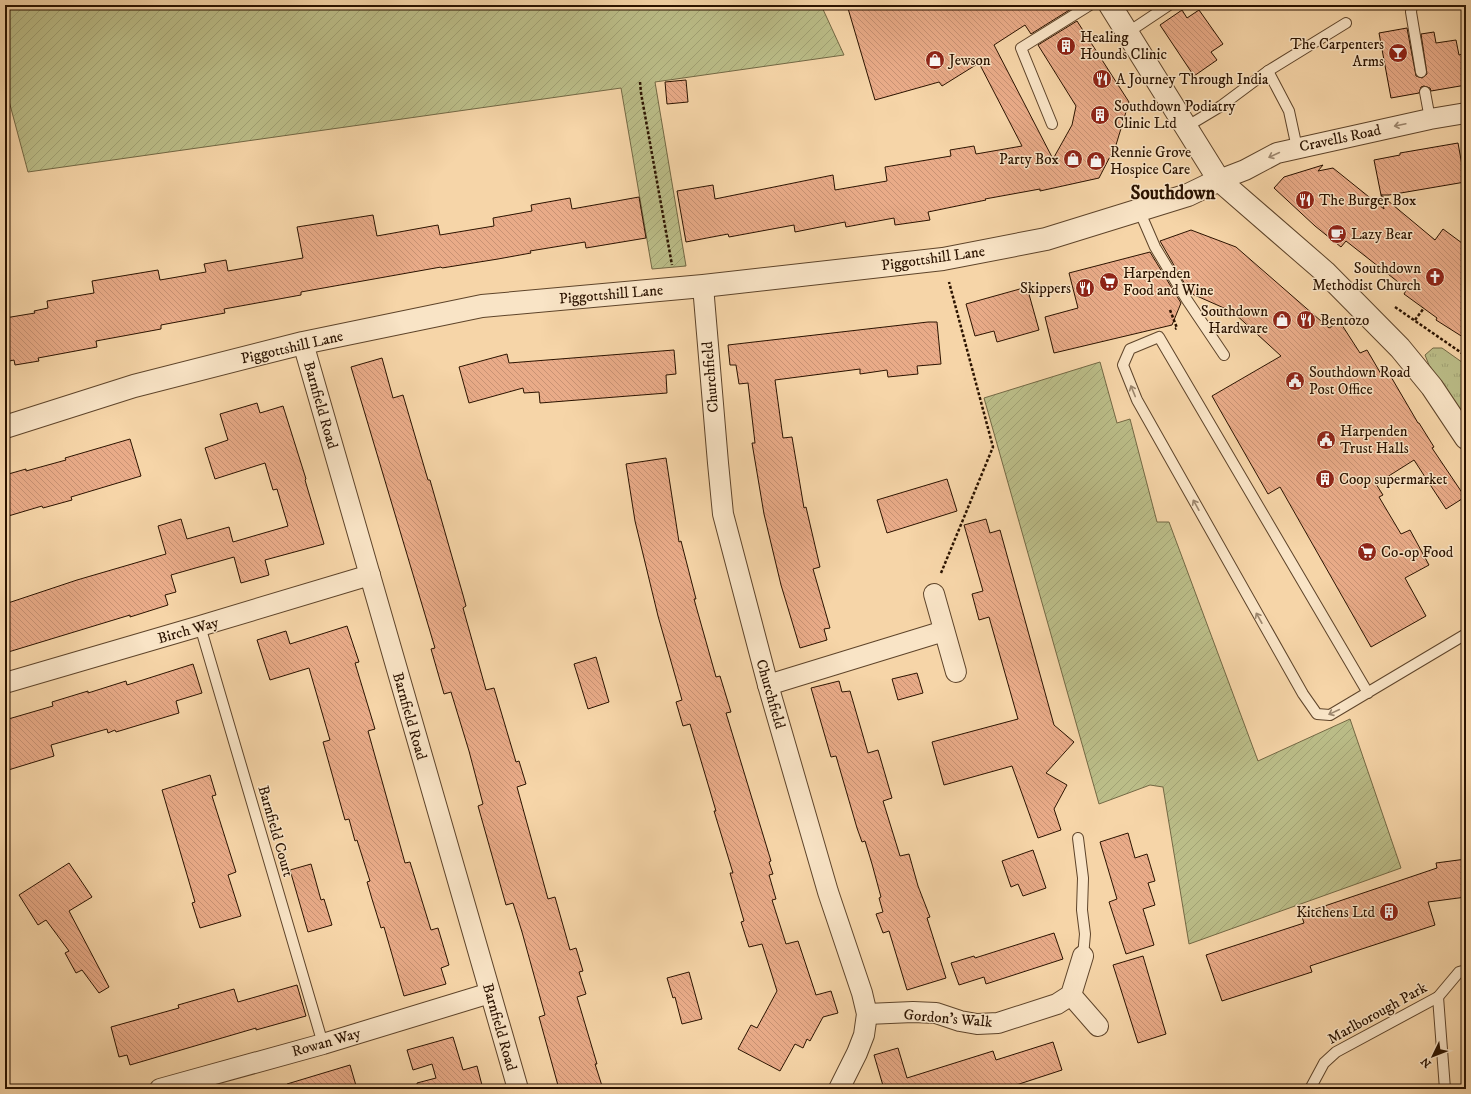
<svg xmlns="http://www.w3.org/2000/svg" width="1471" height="1094" viewBox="0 0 1471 1094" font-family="'IM FELL DW Pica',serif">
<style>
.park{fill:url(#park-tufts);stroke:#736844}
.garden{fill:url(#garden-furrows);stroke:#736844}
.building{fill:url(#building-back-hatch);stroke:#2b1300}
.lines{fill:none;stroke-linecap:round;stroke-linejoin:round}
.service-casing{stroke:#5e442a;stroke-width:12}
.minor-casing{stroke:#5e442a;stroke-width:22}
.tertiary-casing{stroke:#5e442a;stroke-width:24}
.path{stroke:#2b1300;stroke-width:2.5;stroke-dasharray:3 2;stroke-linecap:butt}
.service{stroke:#f9e4c6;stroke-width:10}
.minor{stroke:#f9e4c6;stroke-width:20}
.tertiary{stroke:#f9e4c6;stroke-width:22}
.oneway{stroke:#9c866d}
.labels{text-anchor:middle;stroke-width:3;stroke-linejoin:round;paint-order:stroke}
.poi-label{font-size:15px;fill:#2b1300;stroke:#f9e4c6;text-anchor:start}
.street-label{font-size:15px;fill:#2b1300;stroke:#f9e4c6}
.district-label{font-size:19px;font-weight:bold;fill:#2b1300;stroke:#f9e4c6}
</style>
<defs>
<pattern id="park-tufts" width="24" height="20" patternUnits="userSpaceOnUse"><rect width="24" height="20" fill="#bbbd88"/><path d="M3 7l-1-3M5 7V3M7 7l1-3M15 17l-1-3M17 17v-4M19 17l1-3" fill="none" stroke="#a1a274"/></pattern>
<pattern id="garden-furrows" width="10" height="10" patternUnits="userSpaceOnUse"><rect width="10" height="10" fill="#bbbd88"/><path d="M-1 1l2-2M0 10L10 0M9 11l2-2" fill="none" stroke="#a1a274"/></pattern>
<pattern id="building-back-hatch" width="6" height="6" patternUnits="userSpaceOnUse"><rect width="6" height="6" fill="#e9ab88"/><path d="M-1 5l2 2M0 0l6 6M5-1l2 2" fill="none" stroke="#c89274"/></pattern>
</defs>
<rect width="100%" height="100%" fill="#f6d5a8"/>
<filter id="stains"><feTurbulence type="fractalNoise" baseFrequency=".005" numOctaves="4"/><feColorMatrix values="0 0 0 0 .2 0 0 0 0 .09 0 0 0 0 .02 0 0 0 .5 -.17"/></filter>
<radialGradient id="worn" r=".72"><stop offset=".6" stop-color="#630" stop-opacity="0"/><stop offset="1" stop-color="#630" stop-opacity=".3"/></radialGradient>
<path class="park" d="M1433 348H1442L1466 365V420L1429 365 1425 355Z"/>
<g class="garden">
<path d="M5 5H821L844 55 655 82 686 266 652 269 621 88 28 172 5 86Z"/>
<path d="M1100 362 1117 423 1130 419 1157 522H1169L1258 761 1350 719 1401 868 1189 944 1163 787 1150 785 1099 804 984 398Z"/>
</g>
<g class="building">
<path d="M847 5H1068L1071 9 1031 34 1025 25 994 45 1053 159 1072 125 1076 106 1038 45 1077 21 1129 102 1116 145 1099 178 1040 191V189L985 199 986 200 928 212 930 220 895 225 894 218 846 227 845 222 795 232 794 225 729 237 728 234 686 242 677 191 713 185 715 199 833 175 835 190 887 181 885 167 951 156 950 150 974 146 976 154 1022 146 979 63 942 86 939 82 875 100Z"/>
<path d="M1182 10 1187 18 1199 10 1223 44 1211 52 1217 60 1194 76 1160 25Z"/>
<path d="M1407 28 1416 76 1422 78 1427 74 1421 34 1434 32 1436 43 1456 40 1459 55 1466 53V85L1431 91 1430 88 1424 86 1421 87 1419 93 1391 98 1379 33Z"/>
<path d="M686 80 688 102 667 104 665 82Z"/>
<path d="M1458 143 1465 182 1389 195H1381L1374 160 1400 155V153Z"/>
<path d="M1323 165 1318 171 1333 168 1384 209 1381 195 1435 240 1443 229 1466 246V339L1436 320 1437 318 1404 294 1407 289 1346 241 1341 247 1315 226 1274 188 1284 177Z"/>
<path d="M639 197 646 238 586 248 585 242 530 251 531 253 498 259 442 268 441 267 301 292V295L224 309 225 313 161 325V329L96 341 97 347 38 358 39 361 15 365 14 360 5 362V318L35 313 34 311 48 308 47 301 94 293 92 281 158 270 160 280 206 272 204 264 226 260 228 271 303 258 297 227 373 215 377 236 438 225 440 235 494 226 493 218 532 211 531 205 570 198 572 209Z"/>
<path d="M1191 230 1236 247 1329 328 1340 322 1360 353 1367 350 1381 374 1387 370 1418 423H1419L1434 447 1432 448 1465 497 1446 509 1414 460 1376 484 1383 495 1379 497 1401 534 1410 530 1429 565 1405 578 1426 616 1371 647 1280 487 1268 494 1212 396 1281 356 1233 312 1190 293 1160 241Z"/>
<path d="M1150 252 1181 303 1172 325 1054 353 1045 317 1078 308 1069 273Z"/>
<path d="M1027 287 1039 330 997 342 994 331 975 336 966 304Z"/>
<path d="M928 322H937L941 364 917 366 918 374 888 377 887 370 860 374V369L775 380 783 438 792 437 804 508 806 507 820 567 813 569 830 628 824 629 827 640 800 648 781 585 764 514 752 443H755L748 383 739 384 736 365H730L728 345Z"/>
<path d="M674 350 676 374 666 375 667 393 603 398 540 403 539 392 524 393 523 388 469 403 459 367 507 354 509 363Z"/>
<path d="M382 358 393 398 403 395 428 480H430L463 595 466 606 463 608 486 690 494 688 516 762 519 761 526 784 517 787 548 899 555 897 570 950 576 948 583 971 579 972 586 994 577 997 597 1064H595L603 1089H559L539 1017 545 1015 522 932 513 903 506 905 478 806 483 804 469 751 451 692 444 694 431 649 435 648 426 618 351 367Z"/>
<path d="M257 403 260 413 283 406 306 479 305 480 324 544 265 560 269 575 241 583 234 557 171 575 176 592 165 595 168 605 130 617V615L5 653V604L77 580 166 554 158 526 181 519 187 539 229 527 233 542 288 526 277 489 273 490 265 463 215 479 205 448 228 440 220 414Z"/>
<path d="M130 439 141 476 71 497 72 500 43 508 42 506 5 517V475L26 469V471L66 460 65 458Z"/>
<path d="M666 458 679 542 681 541 696 599H694L716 677 720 676 731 712 726 713 771 861 769 862 773 874 769 875 776 899 772 900 786 944 798 941 816 995 831 991 838 1013 823 1017 810 1041 807 1039 803 1048 795 1044 780 1071 738 1049 751 1025 757 1028 777 991 762 944 749 947 741 922 744 921 730 873H733L714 811H716L690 724 683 726 676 702 682 700 658 616 635 521 626 464Z"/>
<path d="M947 479 957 511 887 533 877 500Z"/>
<path d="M986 519 990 533 1000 530 1054 725 1074 742 1046 773 1067 785 1054 809 1061 830 1038 838 1012 766 944 785 932 742 1018 719 989 617 979 620 972 594 983 591 964 525Z"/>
<path d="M347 626 359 662 355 663 375 729 368 731 405 863 410 862 431 930 438 928 449 965 441 968 446 984 404 996 384 927 381 928 372 899 367 882 370 881 357 840 355 841 349 819 345 820 323 742 330 740 309 668 270 680 257 640 286 631 290 644Z"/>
<path d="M596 657 609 702 588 709 574 664Z"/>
<path d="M193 664 202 693 176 701 179 713 116 732 115 730 108 733 107 729 51 745 54 756 5 771V720L53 706 52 702 88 691V693L126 681 127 685Z"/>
<path d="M917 673 923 693 898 700 892 679Z"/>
<path d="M839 681 842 692 850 691 868 753 878 750 892 798 883 801 900 856 909 854 918 886 930 917 927 918 946 978 907 990 889 931 883 933 876 914 883 912 879 898 881 897 872 864 865 841 862 842 857 828 836 756 831 757 811 688Z"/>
<path d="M210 775 216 795 212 796 236 872 228 875 241 916 200 928 192 903 195 902 162 790Z"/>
<path d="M1128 833 1135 858 1147 854 1155 881 1148 883 1155 905 1143 909 1154 945 1126 954 1109 902 1117 899 1100 842Z"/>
<path d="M1033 850 1046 888 1023 896 1018 884 1011 887 1002 861Z"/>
<path d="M1466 859V897L1428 902 1435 925 1310 966 1312 972 1222 1001 1206 955 1304 923 1301 914 1437 868 1436 863Z"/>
<path d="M69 863 92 897 69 911 109 987 99 993 82 970 76 973 65 953 69 951 46 920 38 925 19 895Z"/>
<path d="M311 864 321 900 324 899 332 925 308 932 290 870Z"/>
<path d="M1054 933 1063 959 986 984 984 977 959 985 951 963 974 956 975 958Z"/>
<path d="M1143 956 1166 1034 1138 1043 1113 965Z"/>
<path d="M689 972 702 1019 682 1024 675 997 673 998 667 978Z"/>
<path d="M297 985 306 1016 256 1030V1028L130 1065 127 1055 119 1057 111 1027 179 1008 178 1005 234 989 238 1002Z"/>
<path d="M453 1037 463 1070 477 1066 483 1089H417V1083L436 1078 432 1064 413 1070 407 1050Z"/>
<path d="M1053 1042 1062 1070 1004 1089H884L874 1055 898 1048 907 1078 993 1051 996 1060Z"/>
<path d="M350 1065 357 1089H288L287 1084Z"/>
</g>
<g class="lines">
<defs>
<g id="service">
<path d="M1412 5 1411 12 1421 72"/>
<path d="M1127 33 1169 5"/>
<path d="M1268 71 1289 111 1297 148"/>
<path d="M1425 92 1430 119"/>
<path d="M1052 124 1021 48 1090 5"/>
<path d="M1186 127 1221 106 1268 71 1346 23"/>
<path d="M1139 210 1155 247 1187 300 1224 355"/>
<path d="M200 626 323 1044"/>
<path d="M1368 693 1159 337 1130 349 1123 365 1137 400 1303 694 1317 714 1330 715 1466 634"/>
<path d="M1078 838 1083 878 1082 910 1085 934 1083 956"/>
<path d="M1438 997 1445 1089"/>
<path d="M1310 1089 1324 1063 1336 1052 1438 997 1459 972 1466 970"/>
</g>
<g id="minor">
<path d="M1219 180 1245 170 1277 153 1430 119 1466 113"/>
<path d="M703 286 718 463 723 514 768 685 828 892 862 993 867 1014 864 1035 857 1053 839 1089"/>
<path d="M303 343 518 1089"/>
<path d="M934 594 956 672"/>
<path d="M5 683 200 626 370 575"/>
<path d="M768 685 944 631"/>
<path d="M1071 995 1098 1026"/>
<path d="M867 1014 913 1012 936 1013 960 1021 977 1024 998 1023 1057 1004 1071 995 1083 956"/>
<path d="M160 1089 323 1044 490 993"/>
</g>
<g id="tertiary">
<path d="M1110 5 1219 180 1325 272 1400 348 1432 387 1466 438"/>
<path d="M5 427 134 386 303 343 482 306 703 286 943 259 1046 239 1188 195 1219 180"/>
</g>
</defs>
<use href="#service" class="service-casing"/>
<use href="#minor" class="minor-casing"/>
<use href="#tertiary" class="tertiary-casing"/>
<g class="path">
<path d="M640 82 641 93 672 265"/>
<path d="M1395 307 1466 356"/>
<path d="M1170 310 1177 328 1175 329"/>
<path d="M1415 320 1424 308"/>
<path d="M941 573 993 447 949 282"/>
</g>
<use href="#service" class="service"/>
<use href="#minor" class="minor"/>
<use href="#tertiary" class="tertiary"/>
</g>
<defs><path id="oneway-shaft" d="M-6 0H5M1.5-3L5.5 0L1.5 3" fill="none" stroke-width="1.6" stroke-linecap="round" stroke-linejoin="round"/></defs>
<g class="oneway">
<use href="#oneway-shaft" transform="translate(1400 125) rotate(168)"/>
<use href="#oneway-shaft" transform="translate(1274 155) rotate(155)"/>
<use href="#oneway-shaft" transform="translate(1133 391) rotate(-112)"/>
<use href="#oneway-shaft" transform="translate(1196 505) rotate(-119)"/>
<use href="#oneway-shaft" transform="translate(1259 618) rotate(-119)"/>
<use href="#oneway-shaft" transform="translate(1334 712) rotate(155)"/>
</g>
<defs>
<symbol id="building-disc" viewBox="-11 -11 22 22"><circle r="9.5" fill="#8f2418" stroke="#f9e4c6"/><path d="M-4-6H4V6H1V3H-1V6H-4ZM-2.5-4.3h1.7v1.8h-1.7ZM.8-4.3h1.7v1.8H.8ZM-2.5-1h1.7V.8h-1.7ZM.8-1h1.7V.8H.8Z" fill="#fff"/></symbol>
<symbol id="bar-disc" viewBox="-11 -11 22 22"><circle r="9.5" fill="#8f2418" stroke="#f9e4c6"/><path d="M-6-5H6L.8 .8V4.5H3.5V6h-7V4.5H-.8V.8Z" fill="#fff"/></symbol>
<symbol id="shop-disc" viewBox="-11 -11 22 22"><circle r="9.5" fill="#8f2418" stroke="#f9e4c6"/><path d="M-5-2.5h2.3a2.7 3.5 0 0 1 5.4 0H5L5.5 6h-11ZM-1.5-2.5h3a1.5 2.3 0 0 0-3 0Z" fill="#fff"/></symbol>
<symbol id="restaurant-disc" viewBox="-11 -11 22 22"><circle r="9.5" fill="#8f2418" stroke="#f9e4c6"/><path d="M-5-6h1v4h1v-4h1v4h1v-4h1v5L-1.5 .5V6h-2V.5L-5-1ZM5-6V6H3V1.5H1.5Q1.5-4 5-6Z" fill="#fff"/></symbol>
<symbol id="cafe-disc" viewBox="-11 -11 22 22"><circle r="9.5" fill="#8f2418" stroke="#f9e4c6"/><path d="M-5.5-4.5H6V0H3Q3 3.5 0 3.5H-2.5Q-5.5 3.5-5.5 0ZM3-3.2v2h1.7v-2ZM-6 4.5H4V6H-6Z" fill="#fff"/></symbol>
<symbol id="church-disc" viewBox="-11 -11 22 22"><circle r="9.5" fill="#8f2418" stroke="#f9e4c6"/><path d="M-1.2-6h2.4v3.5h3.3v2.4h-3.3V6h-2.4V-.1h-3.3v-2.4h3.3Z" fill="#fff"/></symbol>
<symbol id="supermarket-disc" viewBox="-11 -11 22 22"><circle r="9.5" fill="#8f2418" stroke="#f9e4c6"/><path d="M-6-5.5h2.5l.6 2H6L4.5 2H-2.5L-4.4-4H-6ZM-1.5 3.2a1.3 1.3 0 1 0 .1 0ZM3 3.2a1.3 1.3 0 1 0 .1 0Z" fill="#fff"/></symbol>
<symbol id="civic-disc" viewBox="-11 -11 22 22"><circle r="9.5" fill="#8f2418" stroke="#f9e4c6"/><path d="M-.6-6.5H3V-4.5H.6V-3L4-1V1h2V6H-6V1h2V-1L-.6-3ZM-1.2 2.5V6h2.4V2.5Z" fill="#fff"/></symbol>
</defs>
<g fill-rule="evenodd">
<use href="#building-disc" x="1055" y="35" width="22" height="22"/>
<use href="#bar-disc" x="1387" y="42" width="22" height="22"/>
<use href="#shop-disc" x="924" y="49" width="22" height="22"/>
<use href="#restaurant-disc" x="1091" y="68" width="22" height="22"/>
<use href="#building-disc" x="1089" y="104" width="22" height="22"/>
<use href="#shop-disc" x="1062" y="148" width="22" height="22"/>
<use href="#shop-disc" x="1085" y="150" width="22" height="22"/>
<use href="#restaurant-disc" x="1294" y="189" width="22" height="22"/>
<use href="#cafe-disc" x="1326" y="223" width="22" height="22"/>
<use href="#church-disc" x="1424" y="266" width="22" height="22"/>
<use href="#supermarket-disc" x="1098" y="271" width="22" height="22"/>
<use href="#restaurant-disc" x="1074" y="277" width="22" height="22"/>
<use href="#shop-disc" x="1271" y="309" width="22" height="22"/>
<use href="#restaurant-disc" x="1295" y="309" width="22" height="22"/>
<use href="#civic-disc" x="1284" y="370" width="22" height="22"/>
<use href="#civic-disc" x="1315" y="429" width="22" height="22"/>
<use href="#building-disc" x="1314" y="468" width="22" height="22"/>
<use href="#supermarket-disc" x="1356" y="541" width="22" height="22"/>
<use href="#building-disc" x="1378" y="901" width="22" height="22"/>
</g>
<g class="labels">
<g class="poi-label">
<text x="1080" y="42">Healing<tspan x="1080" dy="17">Hounds Clinic</tspan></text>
<text x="1384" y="49" text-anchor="end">The Carpenters<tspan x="1384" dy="17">Arms</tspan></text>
<text x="949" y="65">Jewson</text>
<text x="1116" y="84">A Journey Through India</text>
<text x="1114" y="111">Southdown Podiatry<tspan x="1114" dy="17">Clinic Ltd</tspan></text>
<text x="1110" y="157">Rennie Grove<tspan x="1110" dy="17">Hospice Care</tspan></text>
<text x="1059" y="164" text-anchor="end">Party Box</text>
<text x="1319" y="205">The Burger Box</text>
<text x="1351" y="239">Lazy Bear</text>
<text x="1421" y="273" text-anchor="end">Southdown<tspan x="1421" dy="17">Methodist Church</tspan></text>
<text x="1123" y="278">Harpenden<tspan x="1123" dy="17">Food and Wine</tspan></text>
<text x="1071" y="293" text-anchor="end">Skippers</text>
<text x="1268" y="316" text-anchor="end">Southdown<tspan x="1268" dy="17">Hardware</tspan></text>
<text x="1320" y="325">Bentozo</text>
<text x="1309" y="377">Southdown Road<tspan x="1309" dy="17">Post Office</tspan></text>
<text x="1340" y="436">Harpenden<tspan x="1340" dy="17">Trust Halls</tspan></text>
<text x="1339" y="484">Coop supermarket</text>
<text x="1381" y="557">Co-op Food</text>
<text x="1375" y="917" text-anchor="end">Kitchens Ltd</text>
</g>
<g class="street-label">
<text transform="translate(1340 138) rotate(-12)" y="5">Cravells Road</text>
<text transform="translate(933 258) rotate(-8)" y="5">Piggottshill Lane</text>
<text transform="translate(611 294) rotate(-5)" y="5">Piggottshill Lane</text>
<text transform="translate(292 347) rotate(-13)" y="5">Piggottshill Lane</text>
<text transform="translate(710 377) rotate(-95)" y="5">Churchfield</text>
<text transform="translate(321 405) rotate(74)" y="5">Barnfield Road</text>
<text transform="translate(188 630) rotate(-16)" y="5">Birch Way</text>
<text transform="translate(771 694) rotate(74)" y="5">Churchfield</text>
<text transform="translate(410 716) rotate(74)" y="5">Barnfield Road</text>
<text transform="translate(276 831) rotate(74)" y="5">Barnfield Court</text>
<text transform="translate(1377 1013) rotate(-29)" y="5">Marlborough Park</text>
<text transform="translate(948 1018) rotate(5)" y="5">Gordon's Walk</text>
<text transform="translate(500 1027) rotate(74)" y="5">Barnfield Road</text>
<text transform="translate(326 1042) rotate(-16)" y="5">Rowan Way</text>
</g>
<g class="district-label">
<text x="1173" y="199">Southdown</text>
</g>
</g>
<rect width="1471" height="1094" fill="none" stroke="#f6d5a8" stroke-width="20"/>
<rect x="6" y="6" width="1459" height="1082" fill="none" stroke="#2b1300" stroke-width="2"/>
<rect x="10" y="10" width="1451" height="1074" fill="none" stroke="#2b1300"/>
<g transform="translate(1433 1056) rotate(227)" stroke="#f9e4c6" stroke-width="3" paint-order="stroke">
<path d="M0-3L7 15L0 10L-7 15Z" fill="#2b1300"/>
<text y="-6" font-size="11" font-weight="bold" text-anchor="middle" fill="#2b1300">N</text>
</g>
<rect width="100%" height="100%" filter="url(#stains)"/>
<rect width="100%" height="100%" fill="url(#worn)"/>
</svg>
